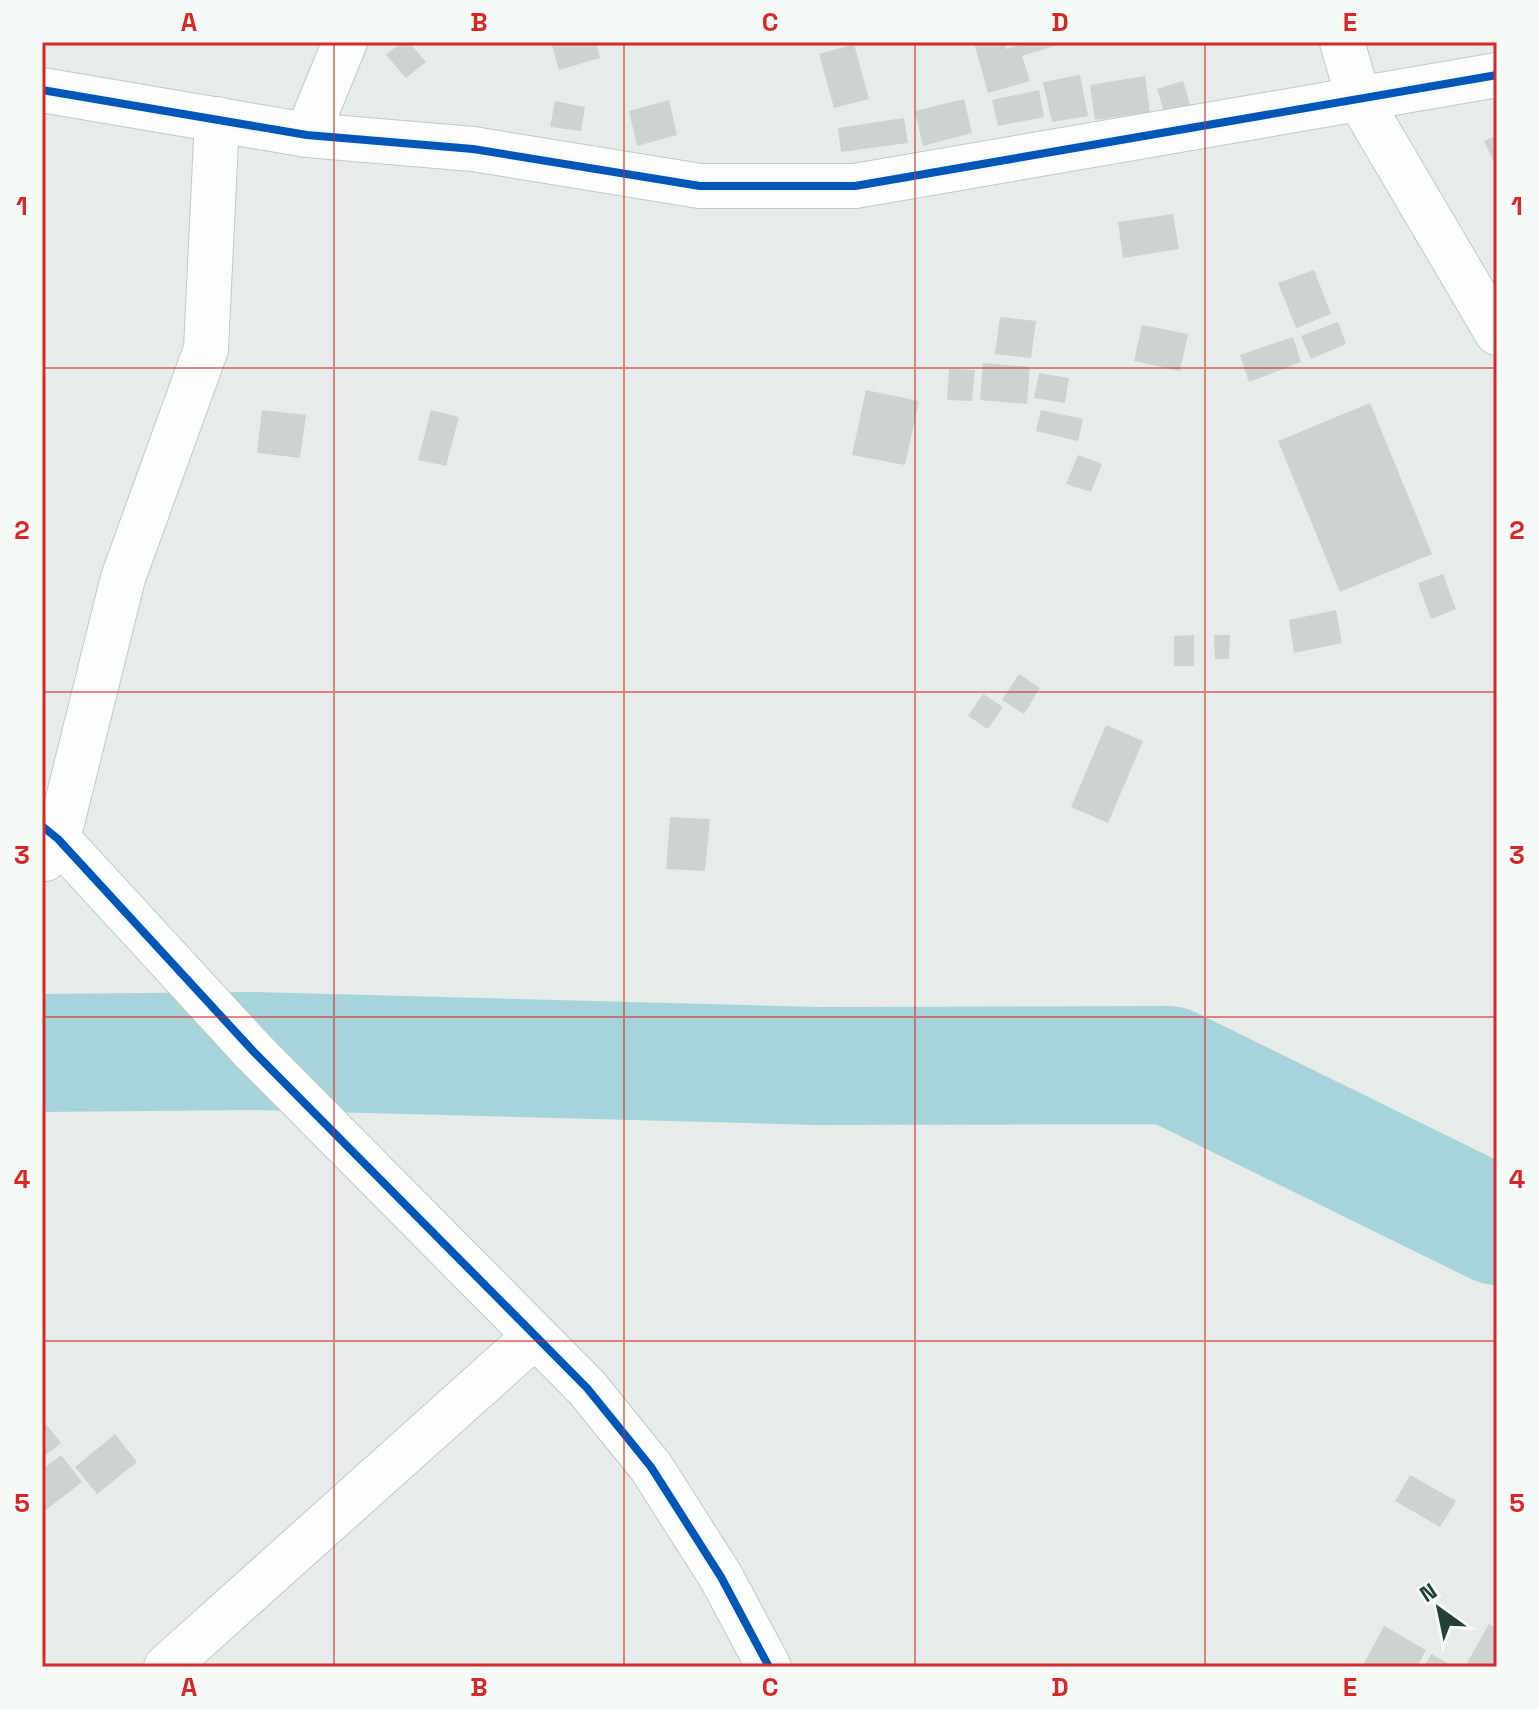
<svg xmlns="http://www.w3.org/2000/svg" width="1539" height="1709" viewBox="0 0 1539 1709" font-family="'Space Grotesk',sans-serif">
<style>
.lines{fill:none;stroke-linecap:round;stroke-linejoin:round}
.river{stroke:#a7d4da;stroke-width:118}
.building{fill:#cdd3d0}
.street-casing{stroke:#c3c9c6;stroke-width:46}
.street{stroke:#fbfcfc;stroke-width:44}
.cycleway-casing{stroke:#f5faf7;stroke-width:13}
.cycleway{stroke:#0057b8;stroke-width:8}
.grid{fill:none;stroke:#d62828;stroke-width:2;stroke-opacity:0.55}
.neatline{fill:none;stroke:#d62828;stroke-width:3}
.grid-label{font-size:26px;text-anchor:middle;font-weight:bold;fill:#d62828}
</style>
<rect width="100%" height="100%" fill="#e6ece9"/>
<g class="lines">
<path class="river" d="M42 1053 253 1051 817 1066 1169 1065 1497 1226"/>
</g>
<g class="building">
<path d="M401 42H409L426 62 406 78 386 55Z"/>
<path d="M551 42H596L600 58 559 70Z"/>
<path d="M974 42H1005L1006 49 1030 42H1059L1060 44 1022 56 1030 81 988 93Z"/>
<path d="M854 44 869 99 834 108 819 54Z"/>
<path d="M1080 75 1088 116 1052 122 1043 82Z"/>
<path d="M1145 76 1150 112 1095 120 1090 85Z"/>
<path d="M1183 81 1192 111 1166 118 1157 89Z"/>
<path d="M1039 90 1044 117 998 126 992 100Z"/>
<path d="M964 99 972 133 923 146 915 111Z"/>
<path d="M669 100 677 135 637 146 629 111Z"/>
<path d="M555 101 585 107 581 131 550 127Z"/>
<path d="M904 118 908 143 841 152 838 128Z"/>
<path d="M1497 135V168L1484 141Z"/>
<path d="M1173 214 1179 249 1123 258 1118 222Z"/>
<path d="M1314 270 1331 314 1296 328 1278 283Z"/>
<path d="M1000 317 1036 321 1031 358 995 354Z"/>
<path d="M1338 322 1346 344 1311 359 1301 336Z"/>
<path d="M1142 325 1188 334 1180 371 1134 361Z"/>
<path d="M1293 337 1301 362 1249 382 1240 355Z"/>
<path d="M983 363 1030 367 1027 404 980 400Z"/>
<path d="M949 369 975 370 972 401 947 400Z"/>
<path d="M1039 373 1069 378 1065 403 1034 398Z"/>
<path d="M866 390 919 401 905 465 852 455Z"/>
<path d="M1370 403 1432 554 1340 592 1278 441Z"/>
<path d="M262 410 306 415 300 458 257 453Z"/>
<path d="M431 410 459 417 446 466 418 460Z"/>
<path d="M1041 410 1083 419 1078 441 1036 431Z"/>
<path d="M1078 455 1102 464 1091 492 1066 484Z"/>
<path d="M1443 574 1456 609 1431 619 1418 583Z"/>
<path d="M1336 610 1342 643 1294 653 1289 620Z"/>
<path d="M1194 635V666H1174V636Z"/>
<path d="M1214 635H1230L1229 659H1215Z"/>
<path d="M1019 674 1040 688 1024 714 1002 700Z"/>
<path d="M983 694 1003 707 988 729 968 716Z"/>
<path d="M1106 725 1143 741 1108 823 1071 807Z"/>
<path d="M670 817 710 819 705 871 666 869Z"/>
<path d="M42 1419 61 1443 42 1458Z"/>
<path d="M115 1434 137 1462 97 1494 75 1467Z"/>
<path d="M61 1455 82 1482 42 1513V1470Z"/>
<path d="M1410 1475 1456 1501 1440 1527 1395 1501Z"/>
<path d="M1489 1624 1497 1629V1667H1474L1467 1663Z"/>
<path d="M1384 1626 1426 1650 1417 1667H1362Z"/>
<path d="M1431 1654 1455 1667H1424Z"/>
</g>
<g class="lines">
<defs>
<g id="street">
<path d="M1342 42 1358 97 1497 333"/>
<path d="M42 90 307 135 473 149 700 186H855L1497 75"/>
<path d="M307 135 345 42"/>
<path d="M42 826 58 839 253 1051 587 1388 651 1467 721 1577 769 1667"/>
<path d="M45 859 58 839 123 578 206 349 217 119"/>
<path d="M166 1667 535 1336"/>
</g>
</defs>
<use href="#street" class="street-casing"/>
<use href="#street" class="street"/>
<defs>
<g id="cycleway">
<path d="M42 90 307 135 473 149 700 186H855L1497 75"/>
<path d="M42 826 58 839 253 1051 587 1388 651 1467 721 1577 769 1667"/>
</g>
</defs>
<use href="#cycleway" class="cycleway-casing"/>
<use href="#cycleway" class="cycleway"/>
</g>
<path class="grid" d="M334 42V1667M624 42V1667M915 42V1667M1205 42V1667M42 368H1497M42 692H1497M42 1017H1497M42 1341H1497"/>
<rect width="1539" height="1709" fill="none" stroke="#f5faf7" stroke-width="88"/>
<g transform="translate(1439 1609) rotate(327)" stroke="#f5faf7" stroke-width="6" paint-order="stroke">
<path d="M0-6L14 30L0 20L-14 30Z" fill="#234037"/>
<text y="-12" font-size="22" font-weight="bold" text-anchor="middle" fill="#234037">N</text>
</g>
<rect x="44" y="44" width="1451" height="1621" class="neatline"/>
<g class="grid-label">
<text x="189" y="31">A</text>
<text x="479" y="31">B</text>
<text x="770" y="31">C</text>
<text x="1060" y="31">D</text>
<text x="1350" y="31">E</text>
<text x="22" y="215">1</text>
<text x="1517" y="215">1</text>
<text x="22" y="539">2</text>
<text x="1517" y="539">2</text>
<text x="22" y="864">3</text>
<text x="1517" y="864">3</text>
<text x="22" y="1188">4</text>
<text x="1517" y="1188">4</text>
<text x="22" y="1512">5</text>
<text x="1517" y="1512">5</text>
<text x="189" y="1696">A</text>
<text x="479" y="1696">B</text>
<text x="770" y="1696">C</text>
<text x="1060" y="1696">D</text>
<text x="1350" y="1696">E</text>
</g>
</svg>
